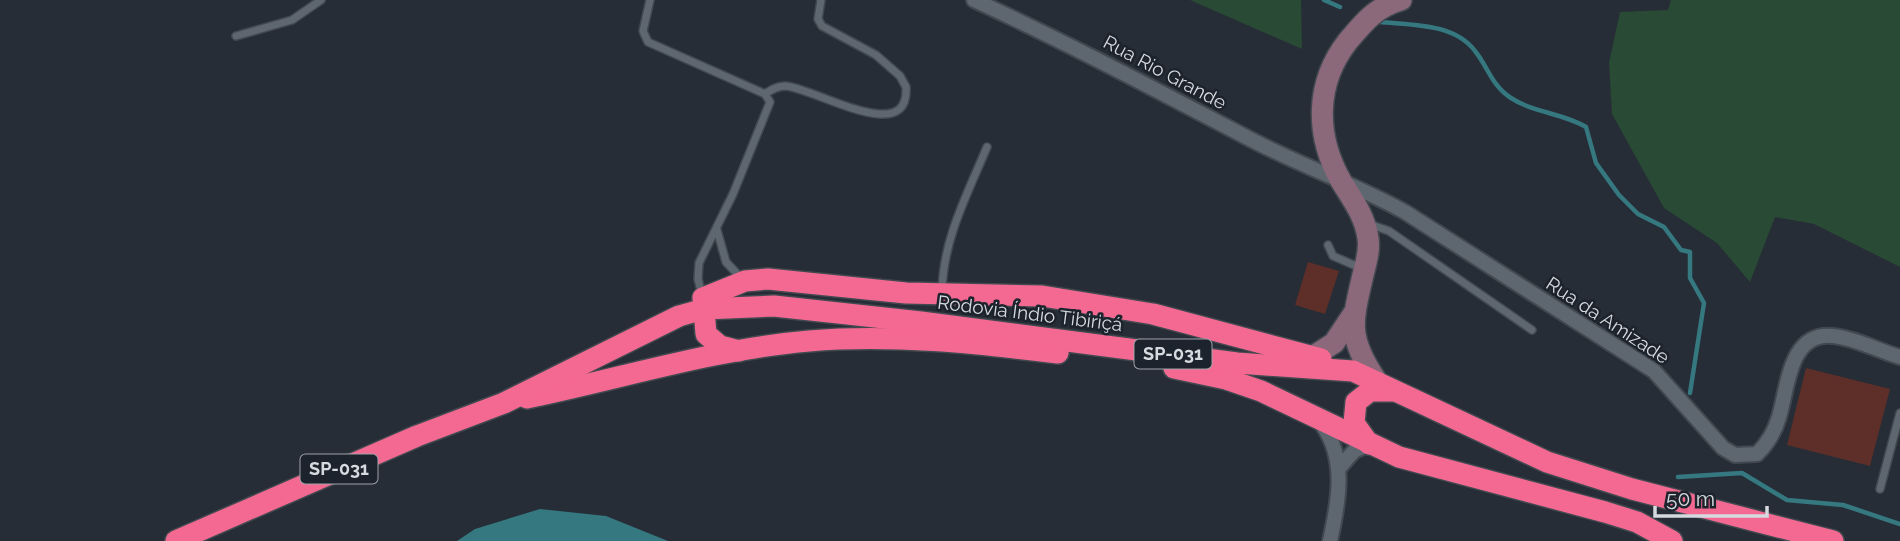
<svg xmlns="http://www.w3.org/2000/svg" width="1900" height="541" viewBox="0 0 1900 541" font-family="Raleway,sans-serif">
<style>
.green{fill:#294a34}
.water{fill:#357880}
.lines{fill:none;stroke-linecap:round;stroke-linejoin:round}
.stream{stroke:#357880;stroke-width:4.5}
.building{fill:#5d2f28}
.lane-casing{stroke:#42484f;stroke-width:10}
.street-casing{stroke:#42484f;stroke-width:18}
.secondary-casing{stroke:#42484f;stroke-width:24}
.highway-casing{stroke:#42484f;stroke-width:24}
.lane{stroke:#5e6770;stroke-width:7}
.street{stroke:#5e6770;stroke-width:14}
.secondary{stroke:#8b687a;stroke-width:21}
.highway{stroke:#f46991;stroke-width:21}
.labels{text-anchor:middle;stroke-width:5;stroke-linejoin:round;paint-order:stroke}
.shield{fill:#1c232c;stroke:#9ea3a9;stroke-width:2}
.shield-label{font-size:18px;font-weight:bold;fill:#d5dadf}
.street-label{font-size:19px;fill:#d5dadf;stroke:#1c232c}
</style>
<rect width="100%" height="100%" fill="#262d36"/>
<g class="green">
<path d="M1190 0H1301L1302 49Z"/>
<path d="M1671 0H1900V267L1814 224 1775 217 1750 282 1717 243 1664 208 1612 114 1609 63 1620 12 1668 10Z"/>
</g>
<path class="water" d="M540 509 606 516 668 541H457L475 529Z"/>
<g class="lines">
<g class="stream">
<path d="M1324 0 1340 7"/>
<path d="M1380 22C1411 25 1454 23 1475 51 1488 67 1492 86 1511 98 1534 113 1563 113 1586 127L1596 163 1619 195 1638 214 1664 227 1681 250 1690 252V278L1704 303 1690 393"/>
<path d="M1678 477 1742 473 1787 500 1843 505 1900 524"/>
</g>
</g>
<g class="building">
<path d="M1308 262 1339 271 1325 314 1295 305Z"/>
<path d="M1806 368 1890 389 1870 466 1787 445Z"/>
</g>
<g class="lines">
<defs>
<g id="lane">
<path d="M650 0 643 31 648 42 765 94 770 102 733 194 699 263 698 279 702 295"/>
<path d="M236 36 292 20 321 0"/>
<path d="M765 94C771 90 777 86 785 86 813 87 910 148 906 87L900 76 876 55 822 26 818 19 821 0"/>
<path d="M1369 224 1389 231 1532 330"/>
<path d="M717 230 726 262 743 280"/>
<path d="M1328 245 1333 256 1363 269"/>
<path d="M942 292C943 239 967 195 987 147"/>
<path d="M1880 489 1900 413"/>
</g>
<g id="street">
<path d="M974 0C1068 43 1158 91 1250 139 1301 166 1355 184 1405 212L1654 371 1723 448 1735 455 1757 454C1767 444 1775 431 1779 417 1788 388 1789 331 1833 336 1855 338 1879 351 1900 357"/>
<path d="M1321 423C1347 458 1339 500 1330 541"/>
<path d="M1340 467 1354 451 1369 444"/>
</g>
<g id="secondary">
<path d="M1312 357 1334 343 1354 313"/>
<path d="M1376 380C1347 337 1352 322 1363 275 1366 262 1370 251 1368 238 1365 216 1352 199 1341 181 1315 135 1315 83 1348 41 1364 22 1376 7 1401 0"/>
</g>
<g id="highway">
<path d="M739 351 720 346 706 334 703 298 745 281 768 279 906 293 1042 296 1153 314 1321 359"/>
<path d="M1174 368 1226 379 1261 391 1399 457 1605 512 1637 522 1672 541"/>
<path d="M527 398C619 379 714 349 809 341 891 334 976 343 1058 353"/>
<path d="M1369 444 1354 423 1356 402 1370 391H1394"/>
<path d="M176 541 417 436 504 403 679 316 704 309 774 306 921 322 1237 363 1353 371 1547 462 1632 489 1833 541"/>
</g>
</defs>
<use href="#lane" class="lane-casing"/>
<use href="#street" class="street-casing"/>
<use href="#secondary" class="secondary-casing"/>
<use href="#highway" class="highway-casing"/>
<use href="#lane" class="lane"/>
<use href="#street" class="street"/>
<use href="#secondary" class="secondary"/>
<use href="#highway" class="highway"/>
</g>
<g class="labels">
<g class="shield">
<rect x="1134.5" y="339.5" width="77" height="29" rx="5"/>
<rect x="300.5" y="454.5" width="77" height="29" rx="5"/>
</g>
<g class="shield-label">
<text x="1173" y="360">SP-031</text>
<text x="339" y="475">SP-031</text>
</g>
<g class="street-label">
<text transform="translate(1165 72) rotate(28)" y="7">Rua Rio Grande</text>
<text transform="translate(1030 313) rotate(7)" y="7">Rodovia Índio Tibiriçá</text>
<text transform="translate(1608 320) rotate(33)" y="7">Rua da Amizade</text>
</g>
</g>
<path d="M1655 506v10h112v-10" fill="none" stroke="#d5dadf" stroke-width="3.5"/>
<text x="1666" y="506" font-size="21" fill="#d5dadf" stroke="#1c232c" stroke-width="5" paint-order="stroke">50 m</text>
</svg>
